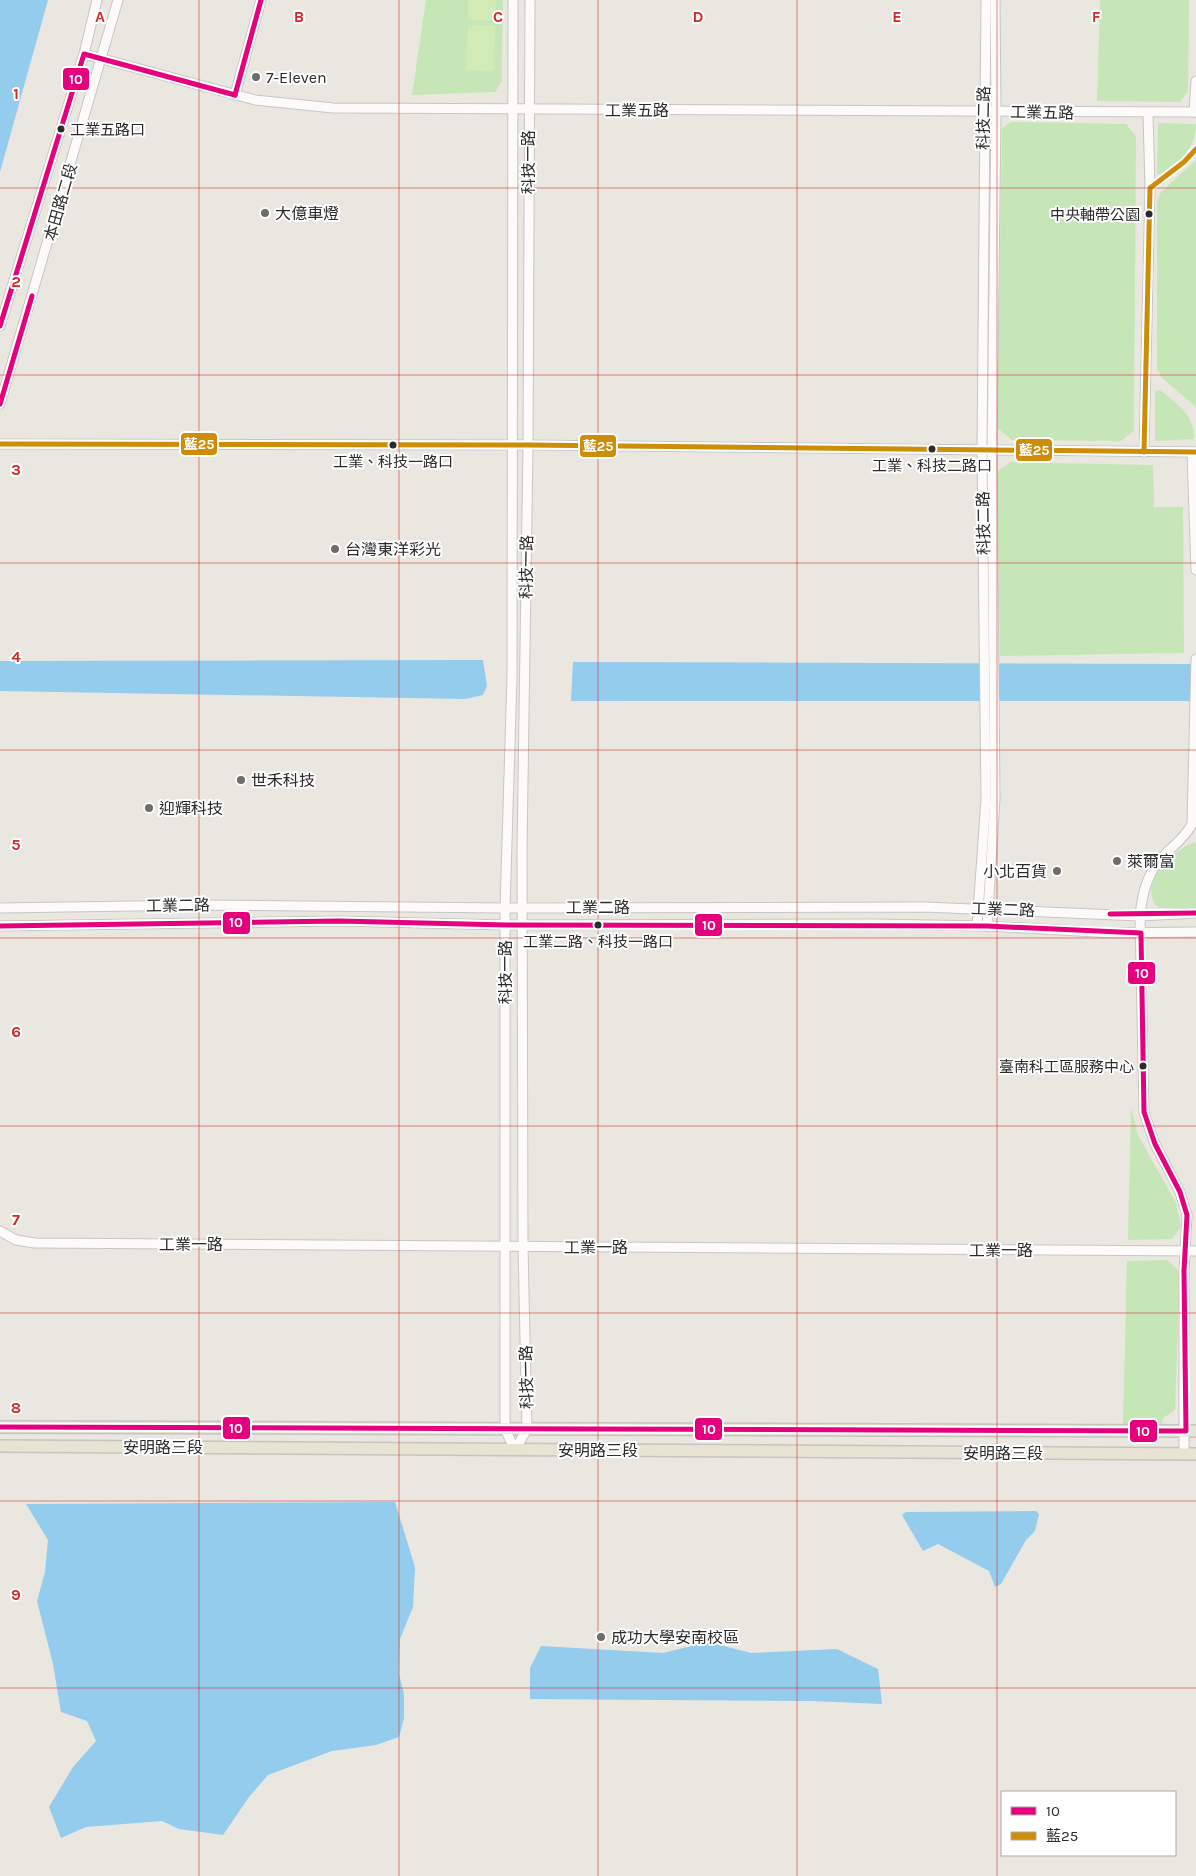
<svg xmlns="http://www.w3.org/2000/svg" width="1196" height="1876" viewBox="0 0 1196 1876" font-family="Karla,'Noto Sans TC',sans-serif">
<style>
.green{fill:#c7e6b8}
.pitch{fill:#d1eab6}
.water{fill:#93ccec}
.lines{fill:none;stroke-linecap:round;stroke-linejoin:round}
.minor-casing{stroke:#c7c6c5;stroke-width:11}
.major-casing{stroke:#c5c4c1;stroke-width:14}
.minor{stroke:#fcfbfa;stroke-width:9}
.major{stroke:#e7e4d4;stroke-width:11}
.bus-1-casing{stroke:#fff;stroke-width:9}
.bus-2-casing{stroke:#fff;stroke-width:9}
.bus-1{stroke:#e5007d;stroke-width:5}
.bus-2{stroke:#ce8d09;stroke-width:5}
.grid{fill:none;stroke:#d62828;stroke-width:1;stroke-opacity:0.55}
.poi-dot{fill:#6e6d6a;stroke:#fff;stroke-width:2}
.bus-dot{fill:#2b2b2b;stroke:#fff;stroke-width:2}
.labels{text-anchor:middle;stroke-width:4;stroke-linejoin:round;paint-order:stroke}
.bus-label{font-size:15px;fill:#2b2b2b;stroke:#fff}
.poi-label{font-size:16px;fill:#2b2b2b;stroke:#fff;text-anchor:start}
.street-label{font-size:16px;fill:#2b2b2b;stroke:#fff}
.grid-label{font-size:16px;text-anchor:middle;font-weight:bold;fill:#d62828;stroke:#fff;stroke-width:4;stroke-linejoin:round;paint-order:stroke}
.line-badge{stroke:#fff;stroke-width:2}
.badge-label{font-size:14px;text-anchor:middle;font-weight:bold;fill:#fff}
</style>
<rect width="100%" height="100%" fill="#eae7e0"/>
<g class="green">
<path d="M426 0H503L502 81 495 92 412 95Z"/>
<path d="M1100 0H1189L1188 91 1180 102 1097 101Z"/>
<path d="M1011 122 1126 124 1136 136 1134 431 1121 441 1012 440 997 428 1002 128Z"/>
<path d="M1158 123 1196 124C1195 150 1182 158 1164 175L1160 176 1157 173Z"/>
<path d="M1196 160V407L1162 378 1157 369V201L1161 192Z"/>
<path d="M1160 390C1177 403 1195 416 1194 439L1155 441V391Z"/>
<path d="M1010 462 1153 465 1154 507H1183L1184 653 1000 656 997 472Z"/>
<path d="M1196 842V908H1159C1135 887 1173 848 1196 842Z"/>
<path d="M1131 1107 1138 1135 1176 1203 1181 1227 1172 1239 1128 1240Z"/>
<path d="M1167 1260 1180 1272 1175 1410 1163 1418 1162 1424H1123L1127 1261Z"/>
</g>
<g class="pitch">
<path d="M468 0H496L495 21 468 20Z"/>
<path d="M468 25 495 26 493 71 466 70Z"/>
</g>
<g class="water">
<path d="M0 0H48L0 172Z"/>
<path d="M483 660 487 686 483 695 465 699 0 691V661Z"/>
<path d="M573 662 1196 664V701H571Z"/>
<path d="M395 1502 415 1567 413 1607 400 1639 399 1674 404 1694V1718L399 1737 376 1745 332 1751 268 1775 249 1797 223 1835 179 1829 162 1821 86 1827 61 1838 49 1807 73 1767 96 1741 87 1721 61 1712 53 1664 37 1601 45 1572 48 1540 26 1504Z"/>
<path d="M1036 1511 1039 1514 1035 1531 1026 1540 1001 1584 995 1587 989 1571 938 1544 923 1551 902 1515 906 1512Z"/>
<path d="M708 1642 751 1653 837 1649 878 1669 882 1704 812 1701 530 1699V1668L541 1646 663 1653Z"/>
</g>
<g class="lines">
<defs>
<g id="minor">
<path d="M513 0 512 677 505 908V1429L515 1450"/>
<path d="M84 54 255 100 333 108 1196 112"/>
<path d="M235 95 261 0"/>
<path d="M1194 112 1196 81"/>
<path d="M0 326 84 54 97 0"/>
<path d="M0 404 118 0"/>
<path d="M0 444 528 445 1196 452"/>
<path d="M1144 452 1150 188 1148 113"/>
<path d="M1192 452 1196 570"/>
<path d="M0 908 202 905 505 908 925 907 1140 916 1196 913"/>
<path d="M0 926 339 921 506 925 874 924 987 926 1113 933 1196 932"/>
<path d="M977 926 986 799 982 452 986 0"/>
<path d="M987 926 995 799 992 452 996 111 995 0"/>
<path d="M0 1231 16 1240 35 1243 1196 1251"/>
<path d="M515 1450 527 1429 523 1247 522 850 528 445 530 0"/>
<path d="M1184 1454V1271L1187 1215 1180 1192 1155 1144 1144 1112 1140 916C1142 896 1146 877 1159 861 1170 847 1183 841 1192 824L1196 659"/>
</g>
<g id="major">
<path d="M0 1427 1196 1431"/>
<path d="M0 1446 1196 1454"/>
</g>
</defs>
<use href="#minor" class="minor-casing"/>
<use href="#major" class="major-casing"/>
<use href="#minor" class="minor"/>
<use href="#major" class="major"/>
<defs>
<g id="bus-1">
<path d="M235 95 261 0"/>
<path d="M0 326 84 54 235 95"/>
<path d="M0 404 32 296"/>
<path d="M1110 914 1196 913"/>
<path d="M0 926 339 921 506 925 987 926 1141 933 1144 1112 1155 1144 1180 1192 1187 1215 1184 1271 1186 1431 0 1427"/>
</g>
<g id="bus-2">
<path d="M0 444 528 445 1196 452"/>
<path d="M1144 452 1150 188 1184 162 1196 149"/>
</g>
</defs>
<use href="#bus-1" class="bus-1-casing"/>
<use href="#bus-2" class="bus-2-casing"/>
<use href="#bus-1" class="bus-1"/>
<use href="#bus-2" class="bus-2"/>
</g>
<path class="grid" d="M199 0V1876M399 0V1876M598 0V1876M797 0V1876M997 0V1876M0 188H1196M0 375H1196M0 563H1196M0 750H1196M0 938H1196M0 1126H1196M0 1313H1196M0 1501H1196M0 1688H1196"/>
<g class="poi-dot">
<circle cx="256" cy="77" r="5"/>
<circle cx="265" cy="213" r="5"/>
<circle cx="335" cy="549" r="5"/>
<circle cx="241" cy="780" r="5"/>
<circle cx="149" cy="808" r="5"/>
<circle cx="1117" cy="861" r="5"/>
<circle cx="1057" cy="871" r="5"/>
<circle cx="601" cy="1637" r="5"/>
</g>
<g class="bus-dot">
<circle cx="61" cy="129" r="4.5"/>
<circle cx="1149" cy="214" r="4.5"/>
<circle cx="393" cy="445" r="4.5"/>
<circle cx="932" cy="449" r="4.5"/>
<circle cx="598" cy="925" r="4.5"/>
<circle cx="1143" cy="1066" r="4.5"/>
</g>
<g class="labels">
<g class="bus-label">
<text x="70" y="135" text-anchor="start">工業五路口</text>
<text x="1140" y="220" text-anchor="end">中央軸帶公園</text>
<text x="393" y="467">工業、科技一路口</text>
<text x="932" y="471">工業、科技二路口</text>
<text x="598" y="947">工業二路、科技一路口</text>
<text x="1134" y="1072" text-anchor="end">臺南科工區服務中心</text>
</g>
<g class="poi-label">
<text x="266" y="83">7-Eleven</text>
<text x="275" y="219">大億車燈</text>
<text x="345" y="555">台灣東洋彩光</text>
<text x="251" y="786">世禾科技</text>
<text x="159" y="814">迎輝科技</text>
<text x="1127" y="867">萊爾富</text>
<text x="1047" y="877" text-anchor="end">小北百貨</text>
<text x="611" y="1643">成功大學安南校區</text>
</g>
<g class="street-label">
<text x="637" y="116">工業五路</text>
<text transform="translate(1042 112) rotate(1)" y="6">工業五路</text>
<text transform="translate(983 118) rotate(-89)" y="6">科技二路</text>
<text transform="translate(528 162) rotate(-90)" y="6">科技一路</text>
<text transform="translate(60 202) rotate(-74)" y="6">本田路二段</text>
<text transform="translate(983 523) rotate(-91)" y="6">科技二路</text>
<text transform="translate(526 567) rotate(-89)" y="6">科技一路</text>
<text transform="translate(178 905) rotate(-1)" y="6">工業二路</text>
<text x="598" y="913">工業二路</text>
<text transform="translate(1003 909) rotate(2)" y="6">工業二路</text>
<text transform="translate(505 972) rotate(-90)" y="6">科技一路</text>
<text x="191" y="1250">工業一路</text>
<text x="596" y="1253">工業一路</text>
<text x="1001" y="1256">工業一路</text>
<text transform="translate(526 1377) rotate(-91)" y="6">科技一路</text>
<text x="163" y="1453">安明路三段</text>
<text x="598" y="1456">安明路三段</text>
<text x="1003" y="1459">安明路三段</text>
</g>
</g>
<g class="grid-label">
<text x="100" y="22">A</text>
<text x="299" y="22">B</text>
<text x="498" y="22">C</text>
<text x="698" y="22">D</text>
<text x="897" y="22">E</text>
<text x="1096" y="22">F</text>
<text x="16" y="99">1</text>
<text x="16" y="287">2</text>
<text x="16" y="475">3</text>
<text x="16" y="662">4</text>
<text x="16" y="850">5</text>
<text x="16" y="1037">6</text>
<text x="16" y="1225">7</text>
<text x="16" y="1413">8</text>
<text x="16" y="1600">9</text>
</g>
<g class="line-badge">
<rect x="62" y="67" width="28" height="24" rx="5" fill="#e5007d"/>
<rect x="180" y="432" width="38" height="24" rx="5" fill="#ce8d09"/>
<rect x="579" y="434" width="38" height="24" rx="5" fill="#ce8d09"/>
<rect x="1015" y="438" width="38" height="24" rx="5" fill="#ce8d09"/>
<rect x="222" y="911" width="29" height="24" rx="5" fill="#e5007d"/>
<rect x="694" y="913" width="29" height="24" rx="5" fill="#e5007d"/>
<rect x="1127" y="961" width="29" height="24" rx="5" fill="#e5007d"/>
<rect x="222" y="1416" width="29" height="24" rx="5" fill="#e5007d"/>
<rect x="694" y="1417" width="29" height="24" rx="5" fill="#e5007d"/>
<rect x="1129" y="1419" width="29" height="24" rx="5" fill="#e5007d"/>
</g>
<g class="badge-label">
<text x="76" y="84">10</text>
<text x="199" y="449">藍25</text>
<text x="598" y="451">藍25</text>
<text x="1034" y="455">藍25</text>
<text x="236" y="927">10</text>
<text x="709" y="930">10</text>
<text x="1142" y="978">10</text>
<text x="236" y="1433">10</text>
<text x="709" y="1434">10</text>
<text x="1143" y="1436">10</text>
</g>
<rect x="1001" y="1791" width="175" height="65" fill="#ffffff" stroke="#aaaaaa"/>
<rect x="1011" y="1807" width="25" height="8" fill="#e5007d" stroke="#aaaaaa"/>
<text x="1046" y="1816" font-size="15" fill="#2b2b2b">10</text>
<rect x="1011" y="1832" width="25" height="8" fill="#ce8d09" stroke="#aaaaaa"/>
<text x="1046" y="1841" font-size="15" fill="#2b2b2b">藍25</text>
</svg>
